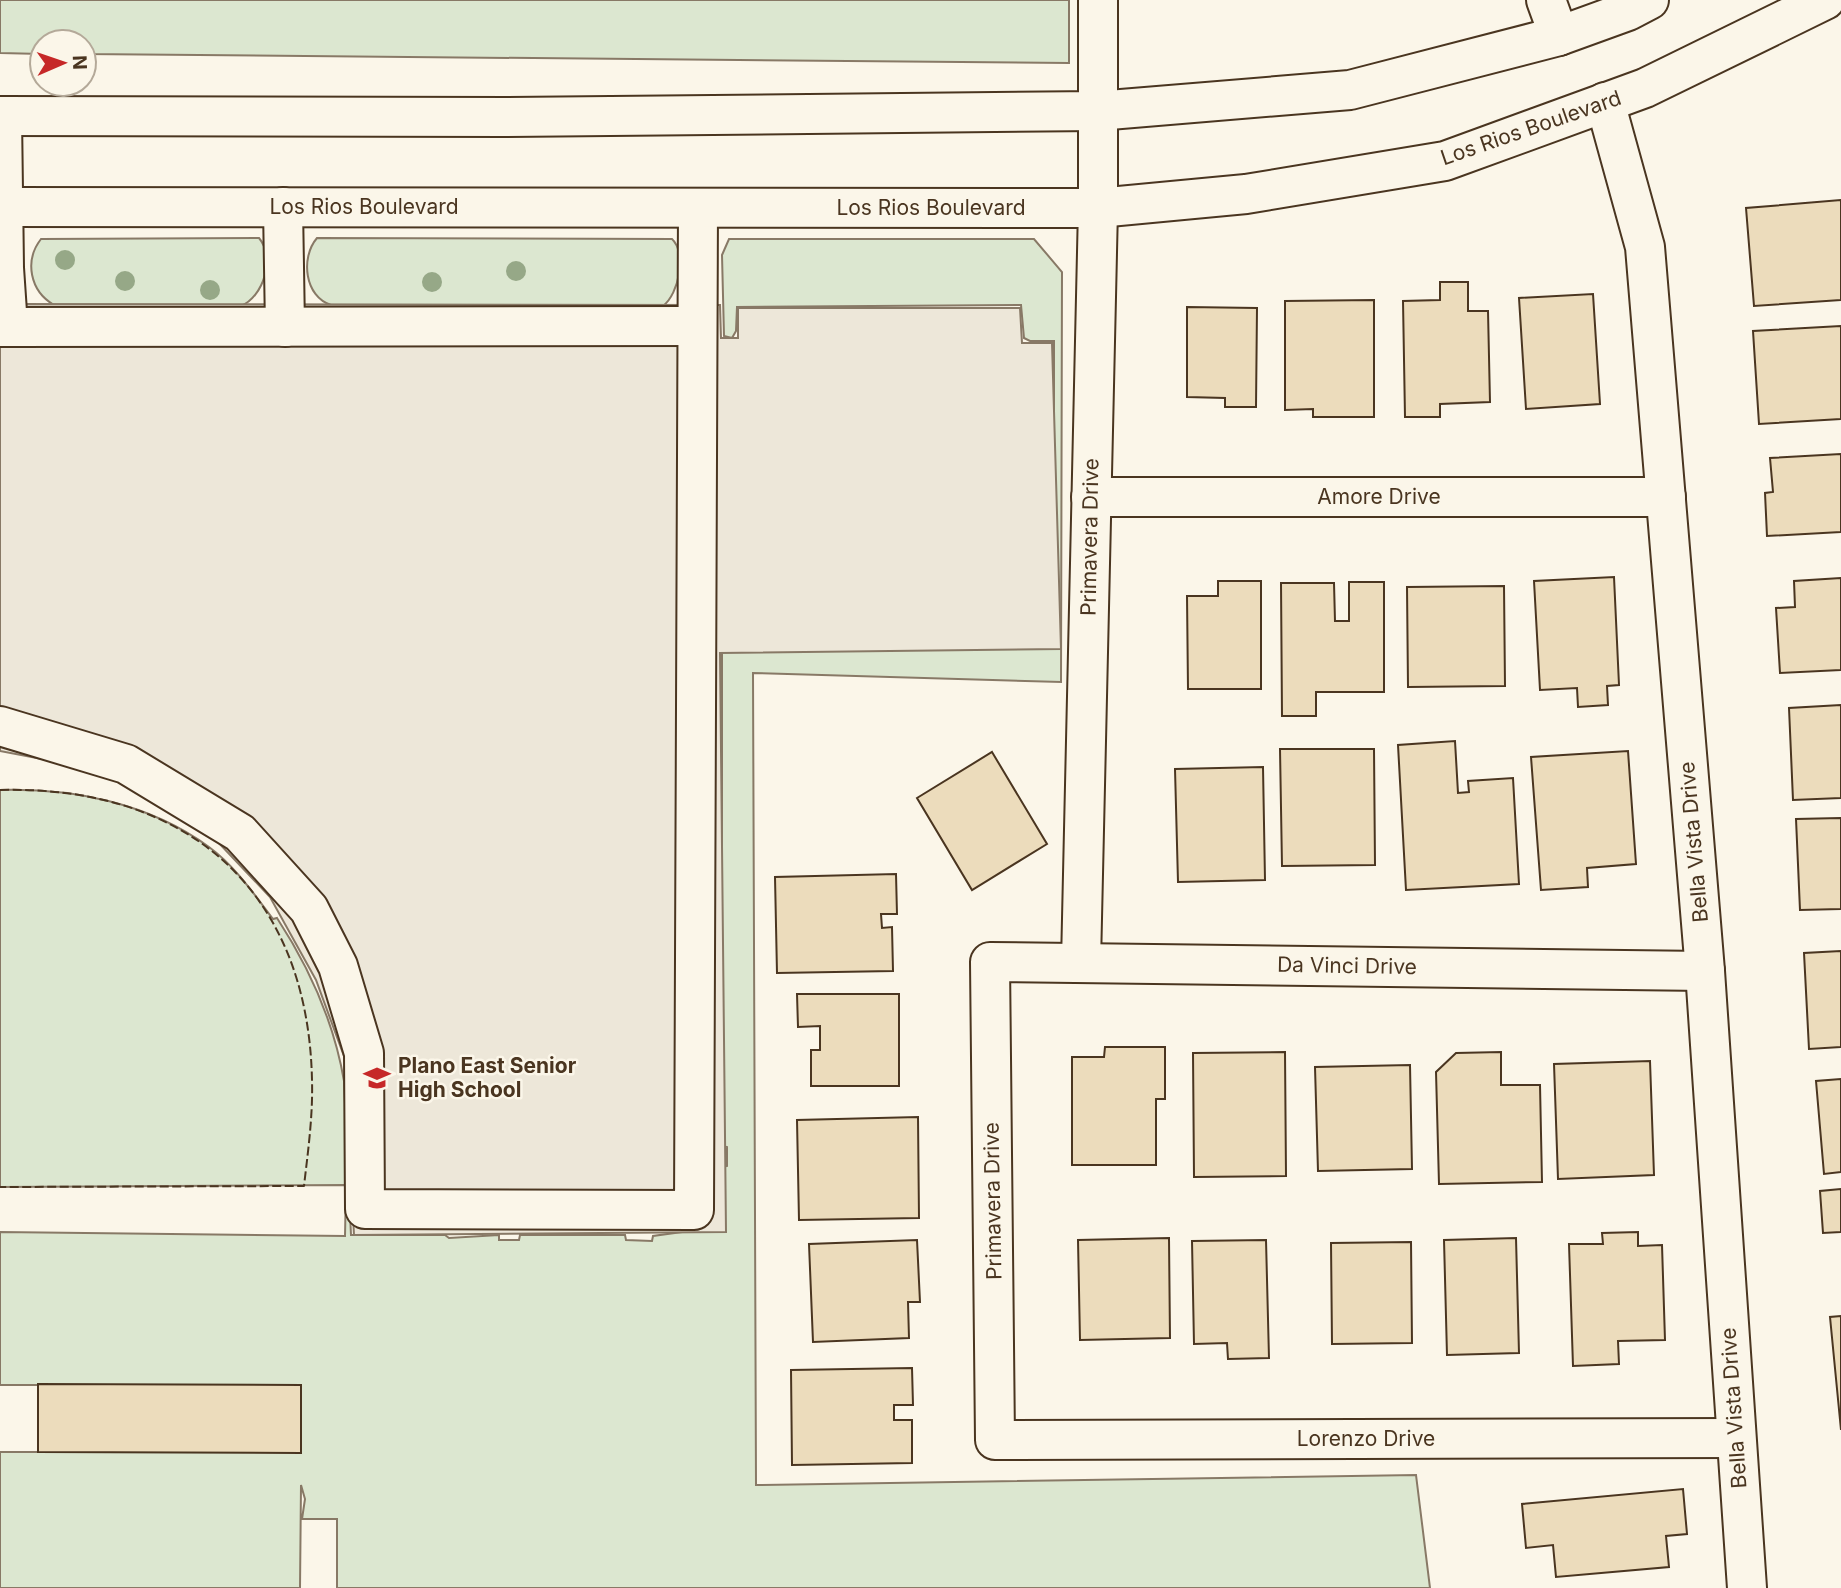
<svg xmlns="http://www.w3.org/2000/svg" width="1841" height="1588" viewBox="0 0 1841 1588" font-family="Inter,sans-serif">
<style>
.green{fill:#dce7d0;stroke:#887966;stroke-width:2}
.parking{fill:#ede7d9;stroke:#887966;stroke-width:2}
.building{fill:#ecdcbc;stroke:#4a3520;stroke-width:2}
.lines{fill:none;stroke-linecap:round;stroke-linejoin:round}
.minor-casing{stroke:#4a3520;stroke-width:42}
.major-casing{stroke:#4a3520;stroke-width:42}
.minor{stroke:#fbf6e9;stroke-width:38}
.major{stroke:#fbf6e9;stroke-width:38}
.fence{stroke:#4a3520;stroke-width:2;stroke-dasharray:9 3.5;stroke-linecap:butt}
.tree{fill:#96a887}
.labels{text-anchor:middle;stroke-width:5;stroke-linejoin:round;paint-order:stroke}
.street-label{font-size:21px;fill:#4a3520;stroke:#fbf6e9}
.poi-label{font-size:21px;font-weight:bold;fill:#4a3520;stroke:#fbf6e9;text-anchor:start}
</style>
<rect width="100%" height="100%" fill="#fbf6e9"/>
<g class="green">
<path d="M0 0H1069V63L84 54V42H42V54L0 53Z"/>
<path d="M259 238C276 258 263 297 241 306L54 305C30 291 24 261 41 239Z"/>
<path d="M317 238 672 239C687 253 679 294 663 306L331 305C305 297 300 258 317 238Z"/>
<path d="M729 239H1034L1062 272 1061 682 753 673 756 1485 1416 1475 1430 1588H337V1519H302L305 1499 301 1485 300 1588H0V1452H301V1385H0V1232L345 1236 346 1185 0 1187V790C73 788 149 803 209 847 235 866 254 894 273 919L277 918C309 967 334 1022 344 1081L351 1235H445L449 1238 499 1235V1240H519L520 1235H625L626 1240 652 1241 653 1236 689 1231 722 1167 727 1166V1147L722 1146V643L1054 610V341H1030L1024 338 1021 305 737 307 736 331 732 338 724 336 722 255Z"/>
</g>
<path class="parking" d="M0 304 720 305 721 338H738V308H1020L1022 343H1052L1061 649 720 653 726 1232 354 1235 345 1059 316 980 270 897 198 821 110 772 0 751Z"/>
<g class="building">
<path d="M1841 200V300L1754 306 1746 208Z"/>
<path d="M1440 282H1468V311H1488L1490 402 1440 404V417H1405L1403 301 1440 300Z"/>
<path d="M1593 294 1600 404 1526 409 1519 298Z"/>
<path d="M1374 300V417H1313V409L1285 410V301Z"/>
<path d="M1187 307 1257 308 1256 407H1225V398L1187 397Z"/>
<path d="M1841 326V419L1759 424 1753 331Z"/>
<path d="M1841 454V532L1767 536 1765 493 1773 492 1770 458Z"/>
<path d="M1614 577 1619 685 1607 686 1608 705 1578 707 1577 688 1540 690 1534 581Z"/>
<path d="M1841 578V670L1780 673 1776 608 1795 607 1794 581Z"/>
<path d="M1218 581H1261V689H1188L1187 596H1218Z"/>
<path d="M1349 582H1384V692H1316V716H1282L1281 583H1334L1335 621H1349Z"/>
<path d="M1504 586 1505 686 1408 687 1407 587Z"/>
<path d="M1841 705V798L1793 800 1789 708Z"/>
<path d="M1455 741 1458 793 1469 792 1468 781 1513 778 1519 884 1406 890 1398 745Z"/>
<path d="M1280 749H1374L1375 865 1282 866Z"/>
<path d="M1628 751 1636 864 1587 868 1588 887 1541 890 1531 757Z"/>
<path d="M992 752 1047 844 972 890 917 798Z"/>
<path d="M1263 767 1265 880 1178 882 1175 769Z"/>
<path d="M1841 818V909L1800 910 1796 819Z"/>
<path d="M896 874 897 914H881L882 928 892 927 893 971 777 973 775 877Z"/>
<path d="M1841 951V1047L1809 1049 1804 953Z"/>
<path d="M797 994H899V1086H811V1050H820V1026L798 1027Z"/>
<path d="M1105 1047H1165V1099H1156V1165H1072V1057H1104Z"/>
<path d="M1285 1052 1286 1176 1194 1177 1193 1053Z"/>
<path d="M1501 1052V1085H1540L1542 1182 1439 1184 1436 1072 1456 1053Z"/>
<path d="M1650 1061 1654 1175 1558 1179 1554 1064Z"/>
<path d="M1410 1065 1412 1169 1318 1171 1315 1067Z"/>
<path d="M1841 1079V1172L1824 1174 1816 1081Z"/>
<path d="M918 1117 919 1218 799 1220 797 1120Z"/>
<path d="M1841 1189V1232L1823 1233 1820 1191Z"/>
<path d="M1638 1232V1246L1662 1245 1665 1340 1618 1341 1619 1364 1573 1366 1569 1244H1603L1602 1233Z"/>
<path d="M1169 1238 1170 1338 1080 1340 1078 1240Z"/>
<path d="M1516 1238 1519 1353 1447 1355 1444 1240Z"/>
<path d="M917 1240 920 1302H908L909 1338 813 1342 809 1244Z"/>
<path d="M1266 1240 1269 1358 1228 1359 1227 1343 1194 1344 1192 1241Z"/>
<path d="M1411 1242 1412 1343 1332 1344 1331 1243Z"/>
<path d="M1841 1316V1430L1830 1317Z"/>
<path d="M912 1368 913 1405H894V1420H912V1463L792 1465 791 1370Z"/>
<path d="M38 1384 301 1385V1453L38 1452Z"/>
<path d="M1683 1489 1687 1534 1666 1536 1669 1567 1556 1577 1553 1545 1526 1548 1522 1504Z"/>
</g>
<g class="lines">
<defs>
<g id="minor">
<path d="M1546 0 1559 36"/>
<path d="M1605 102 1645 247 1705 971 1747 1588"/>
<path d="M2 116 4 268 8 327"/>
<path d="M283 207 285 327"/>
<path d="M0 327 697 326"/>
<path d="M1091 497H1666"/>
<path d="M0 726 126 764 240 833 309 909 338 966 364 1053 365 1209 694 1210 698 208"/>
<path d="M1081 963 1098 208V0"/>
<path d="M1705 971 990 962 995 1440 1736 1438"/>
</g>
<g id="major">
<path d="M0 116 508 117 1097 111 1350 90 1559 36 1628 11 1649 0"/>
<path d="M0 207 1098 208 1246 194 1445 161 1645 88 1825 0"/>
</g>
</defs>
<use href="#minor" class="minor-casing"/>
<use href="#major" class="major-casing"/>
<use href="#minor" class="minor"/>
<use href="#major" class="major"/>
<path class="fence" d="M0 790C187 785 308 890 312 1080 313 1116 308 1151 304 1186L0 1187"/>
</g>
<g class="tree">
<circle cx="65" cy="260" r="10"/>
<circle cx="516" cy="271" r="10"/>
<circle cx="125" cy="281" r="10"/>
<circle cx="432" cy="282" r="10"/>
<circle cx="210" cy="290" r="10"/>
</g>
<defs>
<symbol id="school-bare" viewBox="-9 -9 18 18"><path d="M0-5L7-2L0 1L-7-2ZM-4 1L0 2.5L4 1V4Q0 6-4 4Z" fill="#c62828" stroke="#fbf6e9" stroke-width="2.5" paint-order="stroke"/></symbol>
</defs>
<g fill-rule="evenodd">
<use href="#school-bare" x="358" y="1059" width="38" height="38"/>
</g>
<g class="labels">
<g class="street-label">
<text transform="translate(1531 128) rotate(-19)" y="7">Los Rios Boulevard</text>
<text x="364" y="214">Los Rios Boulevard</text>
<text x="931" y="215">Los Rios Boulevard</text>
<text x="1379" y="504">Amore Drive</text>
<text transform="translate(1090 537) rotate(-89)" y="7">Primavera Drive</text>
<text transform="translate(1694 842) rotate(-95)" y="7">Bella Vista Drive</text>
<text transform="translate(1347 966) rotate(1)" y="7">Da Vinci Drive</text>
<text transform="translate(993 1201) rotate(-91)" y="7">Primavera Drive</text>
<text transform="translate(1734 1408) rotate(-94)" y="7">Bella Vista Drive</text>
<text x="1366" y="1446">Lorenzo Drive</text>
</g>
<g class="poi-label">
<text x="398" y="1073">Plano East Senior<tspan x="398" dy="24">High School</tspan></text>
</g>
</g>
<g transform="translate(63 63) rotate(88)"><circle r="33" fill="#fbf6e9" stroke="#b4a999" stroke-width="2"/>
<path d="M0-5L12 26L0 18L-12 26Z" fill="#c62828"/>
<text y="-10" font-size="19" font-weight="bold" text-anchor="middle" fill="#4a3520">N</text>
</g>
</svg>
